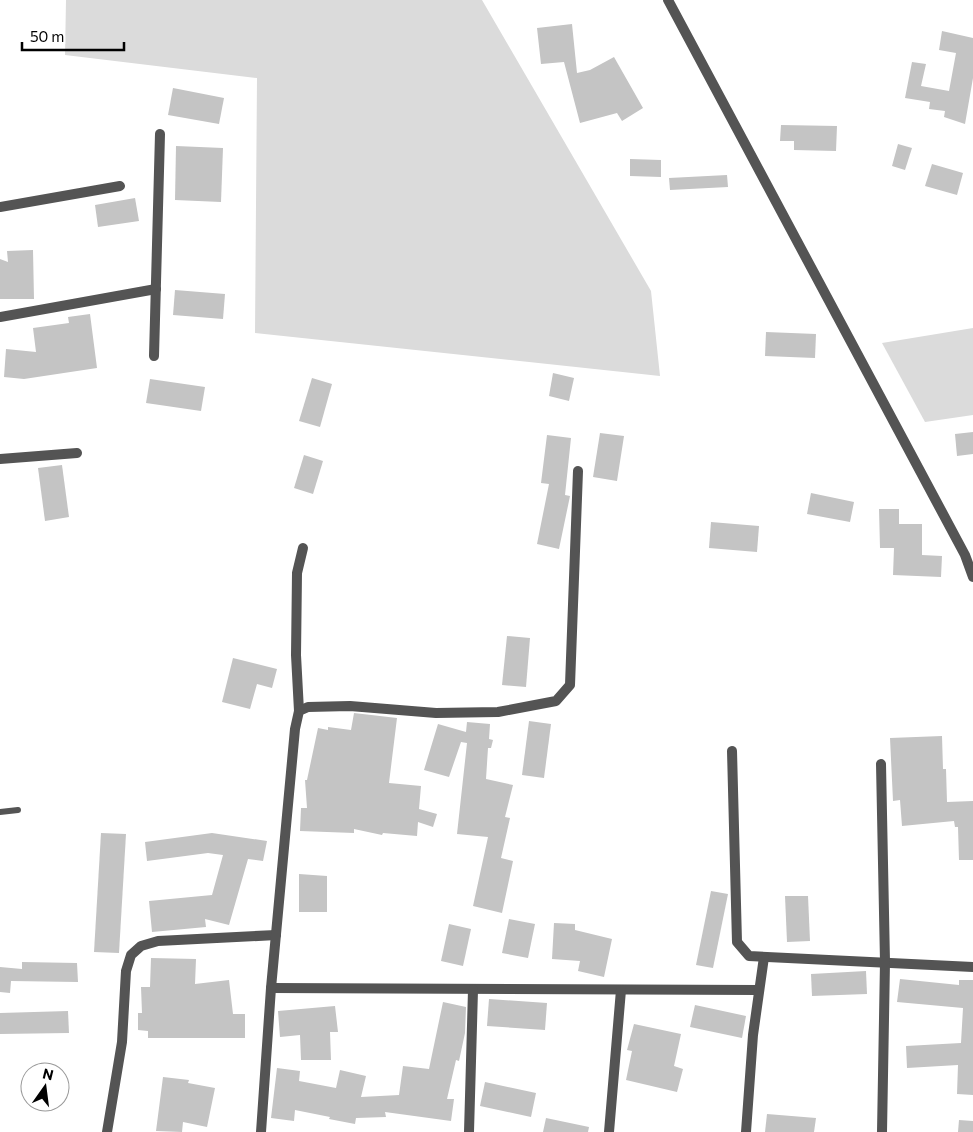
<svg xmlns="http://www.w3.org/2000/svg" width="973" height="1132" viewBox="0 0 973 1132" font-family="Commissioner,sans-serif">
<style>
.green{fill:#dbdbdb}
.building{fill:#c4c4c4}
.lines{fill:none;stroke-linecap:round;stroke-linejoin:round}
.service{stroke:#545454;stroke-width:6}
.minor{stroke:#545454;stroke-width:10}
</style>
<rect width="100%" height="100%" fill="#fff"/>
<g class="green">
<path d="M66 0H482L651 291 660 376 255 333 257 78 65 55Z"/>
<path d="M973 328V415L925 422 882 343Z"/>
</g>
<g class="building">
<path d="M572 24 577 73 590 70 614 57 643 108 622 121 617 113 580 123 564 62 541 64 537 28Z"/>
<path d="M942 31 973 38V78L965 124 944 117 945 111 929 109 930 102 905 98 912 62 926 64 921 86 949 91 956 53 939 50Z"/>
<path d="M173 88 224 98 219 124 168 115Z"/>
<path d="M781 125 837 126 836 151 794 150V141H780Z"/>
<path d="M898 144 912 148 905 170 892 166Z"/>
<path d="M176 146 223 148 221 202 175 200Z"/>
<path d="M630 159 661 160V177L630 176Z"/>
<path d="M932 164 963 173 957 195 925 186Z"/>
<path d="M727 175 728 187 670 190 669 178Z"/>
<path d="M135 198 139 221 98 227 95 205Z"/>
<path d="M33 250 34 299H0V259L8 262 7 251Z"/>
<path d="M175 290 225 294 223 319 173 315Z"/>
<path d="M90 314 97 368 24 379 4 377 6 349 36 352 33 328 69 323 68 317Z"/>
<path d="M766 332 816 334 815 358 765 356Z"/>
<path d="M553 373 574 378 569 401 549 396Z"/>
<path d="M312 378 332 384 320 427 299 421Z"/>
<path d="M150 379 205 387 201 411 146 403Z"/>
<path d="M973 432V454L957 456 955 434Z"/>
<path d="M600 433 624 436 617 481 593 477Z"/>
<path d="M547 435 571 438 565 495 570 496 559 549 537 544 549 484 541 483Z"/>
<path d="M304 455 323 461 313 494 294 488Z"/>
<path d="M62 465 69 517 45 521 38 468Z"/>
<path d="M811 493 854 502 850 522 807 514Z"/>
<path d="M879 509H899V524H922V555L942 556 941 577 893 575 894 548H880Z"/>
<path d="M711 522 759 526 757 552 709 548Z"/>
<path d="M507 636 530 638 526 687 502 685Z"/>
<path d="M233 658 277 669 272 688 257 684 250 709 222 702Z"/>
<path d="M354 713 397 718 389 783 421 786 419 809 437 814 433 827 418 822 417 836 383 833 382 835 354 829V833L300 831 301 808H307L305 780H307L318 728 328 730V727L351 730Z"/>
<path d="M529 721 551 724 544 778 522 775Z"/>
<path d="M467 722 490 724 489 739 493 740 491 748H488L486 779 513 785 505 817 510 818 501 858 513 861 502 913 473 906 488 837 457 834 467 743 461 742 449 777 424 770 438 724 466 732Z"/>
<path d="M942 736 943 769H946L947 802 973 801V860H959L958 827H955L954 821 902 826 900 800 893 801 890 738Z"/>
<path d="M101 833 126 834 119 953 94 952Z"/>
<path d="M212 833 267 841 263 861 248 859 229 925 205 919 206 927 152 932 149 901 212 895 223 855 208 853 147 861 145 842Z"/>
<path d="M299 874 327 876V912H299Z"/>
<path d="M711 891 728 894 713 968 696 965Z"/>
<path d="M785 896H808L810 941 787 942Z"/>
<path d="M509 919 535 924 528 958 502 953Z"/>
<path d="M554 923 575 924V930L612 939 604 977 578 971 580 961 552 959Z"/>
<path d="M449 924 471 929 463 966 441 961Z"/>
<path d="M151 958 196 959 195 984 229 980 233 1014H245V1038H148V1031L138 1030V1013H142L141 987H150Z"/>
<path d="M22 962 77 963 78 982 11 981 10 993 0 992V967L22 969Z"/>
<path d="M866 971 867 994 812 996 811 974Z"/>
<path d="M900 979 959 985V980H973V1095L957 1094 958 1065 907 1068 906 1046 961 1043 963 1008 897 1002Z"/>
<path d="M489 999 547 1003 545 1030 487 1026Z"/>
<path d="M443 1002 466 1007 465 1033 459 1061 456 1060 447 1099H454L451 1121 385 1112 386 1117 356 1118 355 1124 329 1119 330 1117 295 1110 294 1121 271 1118 277 1068 300 1071 299 1081 336 1088 340 1070 366 1076 361 1097 399 1095 403 1066 429 1069Z"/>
<path d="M695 1005 746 1016 742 1038 690 1027Z"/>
<path d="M335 1006 338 1032H330L331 1060H301L300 1035 280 1037 278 1011Z"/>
<path d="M68 1011 69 1033 0 1034V1013Z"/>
<path d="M634 1024 681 1034 674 1066 683 1069 677 1092 626 1080 632 1051 627 1050Z"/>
<path d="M163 1077 189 1080 188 1083 215 1088 207 1127 183 1122 182 1132 156 1131Z"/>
<path d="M485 1082 536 1093 531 1117 480 1106Z"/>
<path d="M767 1114 816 1118 814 1132H765Z"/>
<path d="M546 1118 589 1127 588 1132H543Z"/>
<path d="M959 1120 973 1121V1132H958Z"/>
</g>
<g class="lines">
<path class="service" d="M0 812 18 810"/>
<g class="minor">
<path d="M668 0 965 555 973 577"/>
<path d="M0 207 120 186"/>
<path d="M0 317 156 289"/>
<path d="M154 356 160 134"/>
<path d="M0 459 77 453"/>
<path d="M299 711 296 655 297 573 303 548"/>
<path d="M732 751 737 942 749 956 973 967"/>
<path d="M881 764 885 962 882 1132"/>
<path d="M271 988 759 990"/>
<path d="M107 1132 122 1042 126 971 131 955 141 946 158 941 276 935"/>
<path d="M261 1132 271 988 295 729 299 711 308 707 350 706 436 713 498 712 556 701 570 685 578 471"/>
<path d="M469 1132 473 990"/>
<path d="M609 1132 621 990"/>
<path d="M746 1132 753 1035 764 957"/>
</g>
</g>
<g transform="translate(45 1087) rotate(14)"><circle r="24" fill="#ffffff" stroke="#999999"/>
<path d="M0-4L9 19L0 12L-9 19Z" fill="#000000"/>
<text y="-8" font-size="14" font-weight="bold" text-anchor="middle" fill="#000000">N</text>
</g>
<path d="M22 42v8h102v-8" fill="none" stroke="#000000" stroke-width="2.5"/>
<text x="30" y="42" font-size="15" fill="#000000" stroke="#ffffff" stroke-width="4" paint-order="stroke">50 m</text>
</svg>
